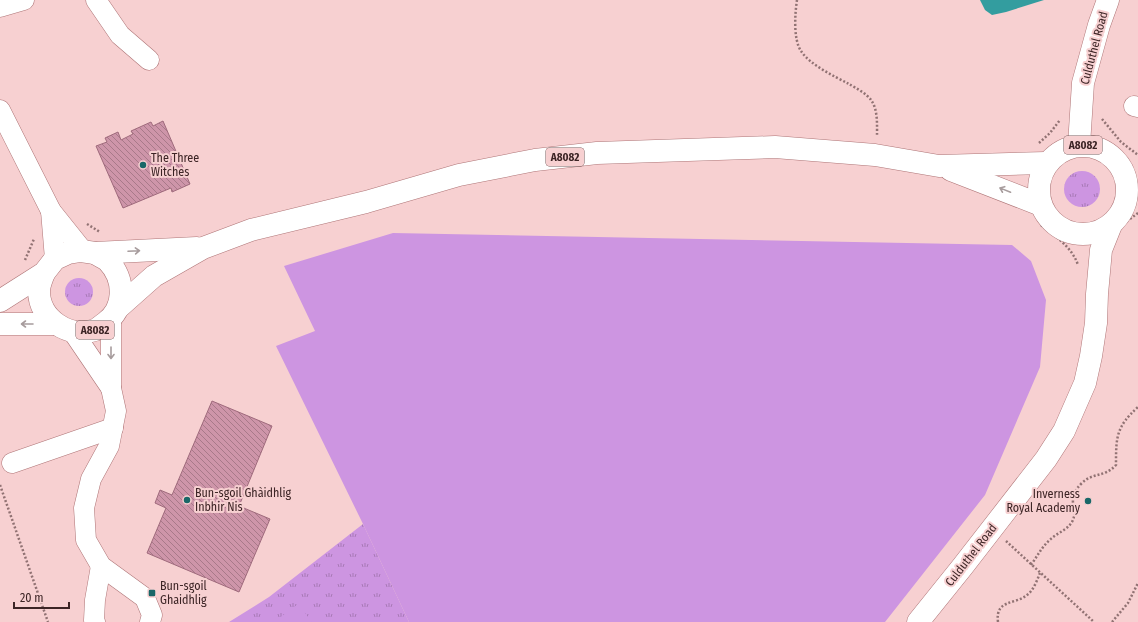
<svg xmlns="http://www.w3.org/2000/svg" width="1138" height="622" viewBox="0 0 1138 622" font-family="'Fira Sans Condensed',sans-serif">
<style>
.grass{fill:url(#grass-tufts)}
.green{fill:#cd95e1}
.water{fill:#339d9f}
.building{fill:url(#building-back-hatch);stroke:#9f6a7c}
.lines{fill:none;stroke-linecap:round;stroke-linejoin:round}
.minor-casing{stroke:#ae7476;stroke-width:21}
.major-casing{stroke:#ae7476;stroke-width:23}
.path{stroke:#917273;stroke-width:2.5;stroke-dasharray:2 2;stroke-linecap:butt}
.minor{stroke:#fff;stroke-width:20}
.major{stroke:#fff;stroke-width:22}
.oneway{stroke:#a79c9d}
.poi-dot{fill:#196768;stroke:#f7d0d1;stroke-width:1.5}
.labels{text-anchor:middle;stroke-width:4;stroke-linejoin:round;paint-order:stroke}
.shield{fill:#f7d0d1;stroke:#745859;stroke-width:1}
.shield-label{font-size:11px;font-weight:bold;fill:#3c2425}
.street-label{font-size:12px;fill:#3c2425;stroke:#f7d0d1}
.poi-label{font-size:12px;fill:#3c2425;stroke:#f7d0d1;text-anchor:start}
</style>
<defs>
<pattern id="grass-tufts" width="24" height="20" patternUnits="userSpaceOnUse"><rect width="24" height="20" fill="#cd95e1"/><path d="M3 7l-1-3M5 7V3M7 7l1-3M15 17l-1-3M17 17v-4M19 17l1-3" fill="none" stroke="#a879b6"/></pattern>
<pattern id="building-back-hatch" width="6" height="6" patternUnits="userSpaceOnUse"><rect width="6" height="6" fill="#ce95a9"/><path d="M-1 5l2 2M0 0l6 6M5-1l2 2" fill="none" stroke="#a87989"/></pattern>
</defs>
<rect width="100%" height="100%" fill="#f7d0d1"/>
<g class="grass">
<circle cx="1082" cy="189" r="18"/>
<circle cx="79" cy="292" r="14"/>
<path d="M363 524 409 622H229L269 597Z"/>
</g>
<g class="green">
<path d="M393 233 1012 245 1031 261 1046 300 1040 367 985 495 885 622H409L363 524 276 346 315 331 284 266Z"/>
<path d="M298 604 312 622H274Z"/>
</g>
<path class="water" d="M980 0H1044L1006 12 992 15 985 10Z"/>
<g class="building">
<path d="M163 121 190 184 172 192 171 188 123 208 96 146 107 142 105 138 118 132 121 140 133 134 131 131 151 122 153 126Z"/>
<path d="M212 401 272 426 239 506 270 519 239 592 147 553 166 508 155 503 160 490 172 495Z"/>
</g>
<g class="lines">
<defs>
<g id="minor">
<path d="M96 0 120 35 149 60"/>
<path d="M0 7 24 0"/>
<path d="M1134 106 1138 107"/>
<path d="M0 110 51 211 83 251"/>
<path d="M51 211 55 259"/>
<path d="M111 318V388L116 411 109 446 91 479 84 508 86 540 101 566 145 598 152 615 150 622"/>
<path d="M73 332 111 388"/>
<path d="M12 463 113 428"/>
<path d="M95 622 94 620 95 600 101 566"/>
</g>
<g id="major">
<path d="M1079 145 1083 83 1099 25 1108 0"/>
<circle cx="1083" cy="190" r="44"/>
<path d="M951 170 1041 205"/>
<path d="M44 273C42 279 39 285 39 291 39 319 69 339 95 330 99 328 102 325 105 323 126 308 125 279 108 261 104 258 99 256 95 253"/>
<path d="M0 301 44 273 55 259 68 253 81 251 95 253 197 248"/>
<path d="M118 308 154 276 203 248 251 230 366 202 459 175 535 160 597 153 775 147 875 155 939 166 1046 163"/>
<path d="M0 324H55"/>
<path d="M918 622 963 566 1046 459 1064 431 1085 383 1091 356 1096 323 1097 294 1101 250 1111 225"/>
</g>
</defs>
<use href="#minor" class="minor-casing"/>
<use href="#major" class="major-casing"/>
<g class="path">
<path d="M797 0C795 13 793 39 801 51 810 65 834 76 849 84 856 88 867 94 871 100 878 109 877 125 877 136"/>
<path d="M1102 119 1121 142 1138 155"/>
<path d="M1039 143 1050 133 1060 120"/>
<path d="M1130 219 1138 213"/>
<path d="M87 224 100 232"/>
<path d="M1041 225C1055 236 1072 247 1078 265"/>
<path d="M25 260 34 239"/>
<path d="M0 485 48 622"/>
<path d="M1006 541 1094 622"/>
<path d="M1031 565C1038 555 1043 545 1052 538 1059 532 1069 529 1073 520 1078 507 1065 499 1082 483 1093 472 1104 478 1116 465 1116 437 1116 427 1138 407"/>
<path d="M998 622C995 599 1015 605 1027 595 1034 590 1037 580 1040 573"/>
<path d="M1112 622 1128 603 1138 583"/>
</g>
<use href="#minor" class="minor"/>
<use href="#major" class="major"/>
</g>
<defs><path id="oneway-shaft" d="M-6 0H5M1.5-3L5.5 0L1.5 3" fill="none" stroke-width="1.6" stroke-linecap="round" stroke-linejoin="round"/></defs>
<g class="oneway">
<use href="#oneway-shaft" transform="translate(1005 190) rotate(-158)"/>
<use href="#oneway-shaft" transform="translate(134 251) rotate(-3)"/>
<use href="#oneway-shaft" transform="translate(27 324) rotate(180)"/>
<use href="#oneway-shaft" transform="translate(111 353) rotate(90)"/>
</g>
<g class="poi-dot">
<circle cx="143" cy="165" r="4"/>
<circle cx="187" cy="500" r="4"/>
<circle cx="1088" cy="501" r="4"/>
<rect x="148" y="589" width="8" height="8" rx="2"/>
</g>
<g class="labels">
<g class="shield">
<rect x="1064" y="136" width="38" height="18" rx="3"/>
<rect x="546" y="148" width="38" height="18" rx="3"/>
<rect x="76" y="321" width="38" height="18" rx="3"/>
</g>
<g class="shield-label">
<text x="1083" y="149">A8082</text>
<text x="565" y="161">A8082</text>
<text x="95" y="334">A8082</text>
</g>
<g class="street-label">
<text transform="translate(1094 48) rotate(-75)" y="4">Culduthel Road</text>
<text transform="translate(971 555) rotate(-52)" y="4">Culduthel Road</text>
</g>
<g class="poi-label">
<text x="151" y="162">The Three<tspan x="151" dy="14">Witches</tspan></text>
<text x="195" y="497">Bun-sgoil Ghàidhlig<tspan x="195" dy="14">Inbhir Nis</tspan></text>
<text x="1080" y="498" text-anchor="end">Inverness<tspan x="1080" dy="14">Royal Academy</tspan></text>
<text x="160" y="590">Bun-sgoil<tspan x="160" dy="14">Ghaidhlig</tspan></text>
</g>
</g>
<path d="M14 602v6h55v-6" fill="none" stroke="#3c2425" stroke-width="2"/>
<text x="20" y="602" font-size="12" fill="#3c2425" stroke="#f7d0d1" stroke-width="3" paint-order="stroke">20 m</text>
</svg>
